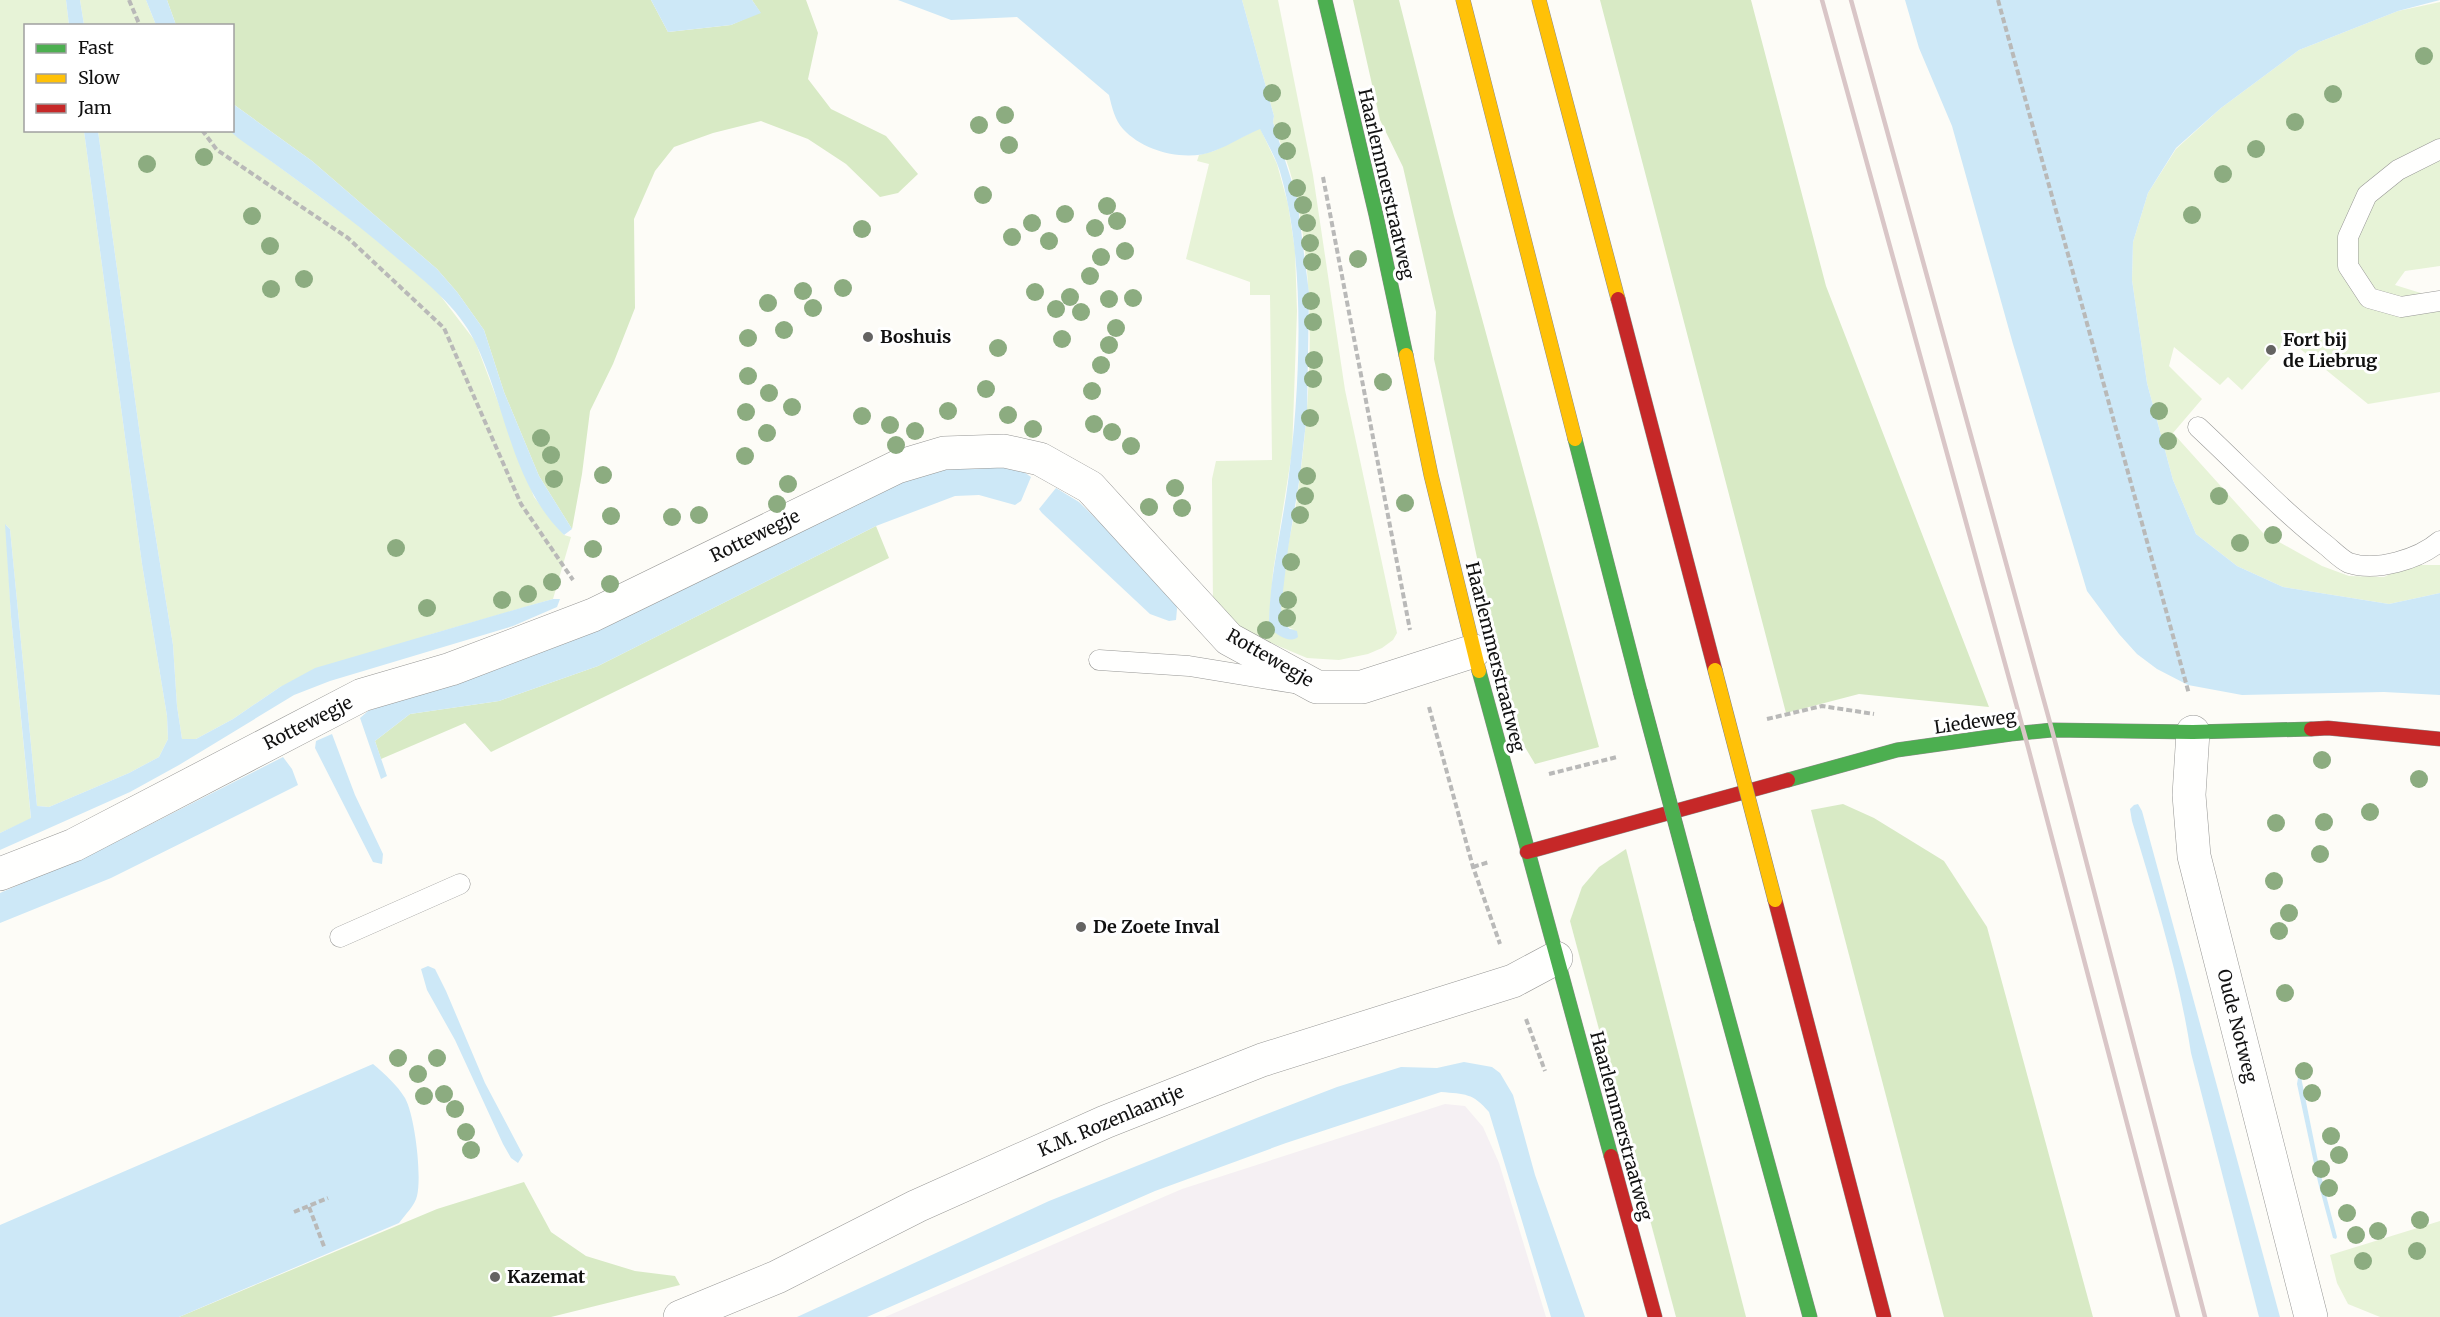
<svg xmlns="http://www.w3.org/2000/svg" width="2440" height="1317" viewBox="0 0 2440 1317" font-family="Merriweather,serif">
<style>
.industrial{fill:#f5f0f3}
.green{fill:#e7f3d7}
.forest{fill:#d8eac5}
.water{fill:#cde8f7}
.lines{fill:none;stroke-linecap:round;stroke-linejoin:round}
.lane-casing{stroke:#979795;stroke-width:21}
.street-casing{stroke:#979795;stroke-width:34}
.fast-casing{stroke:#8e8d8b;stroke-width:15}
.slow-casing{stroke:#8e8d8b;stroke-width:15}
.jam-casing{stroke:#8e8d8b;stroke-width:15}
.path{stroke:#b9b9b8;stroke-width:4;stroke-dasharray:6 3;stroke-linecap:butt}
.lane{stroke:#fffffe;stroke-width:20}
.street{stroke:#fffffe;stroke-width:33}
.fast{stroke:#4caf50;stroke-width:14}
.slow{stroke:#ffc107;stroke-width:14}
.jam{stroke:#c62828;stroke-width:14}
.rail{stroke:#d9c6c7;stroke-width:4.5}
.fast-bridge-casing{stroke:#858482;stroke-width:15;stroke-linecap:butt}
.slow-bridge-casing{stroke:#858482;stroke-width:15;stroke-linecap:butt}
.fast-bridge{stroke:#4caf50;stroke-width:14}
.slow-bridge{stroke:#ffc107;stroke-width:14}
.tree{fill:#8cac80}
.poi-dot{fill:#646362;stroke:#fff;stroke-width:2}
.labels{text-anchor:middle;stroke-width:6;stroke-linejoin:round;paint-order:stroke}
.street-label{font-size:18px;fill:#111;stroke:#fff}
.poi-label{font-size:18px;font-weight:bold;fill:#111;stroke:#fff;text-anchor:start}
</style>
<rect width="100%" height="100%" fill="#fdfcf7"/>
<path class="industrial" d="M1445 1104 1465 1106 1483 1127 1499 1163 1546 1317H885L1182 1189Z"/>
<g class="green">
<path d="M0 0H66L69 25 26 26V130L84 131 142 564 167 716 168 739 159 757 129 773 49 807 37 806 10 529 6 525 11 617 31 819 0 833Z"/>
<path d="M80 0H146L156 25H84Z"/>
<path d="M1242 0H1278L1313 175 1345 390 1397 633 1393 640 1382 648 1368 654 1339 660 1307 658 1240 630 1213 607 1212 479 1216 461 1272 460 1270 295H1250V282L1186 259 1209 164 1197 161 1199 155 1214 151 1260 128 1277 164 1288 204 1295 250 1297 311 1292 452 1273 572 1269 622 1271 630 1295 629C1289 629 1284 624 1282 619 1275 598 1292 530 1296 505 1311 405 1317 300 1297 200 1292 173 1282 148 1273 122L1274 116Z"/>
<path d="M2440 2V266L2405 271 2395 285 2440 299V392L2368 404 2288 339 2242 390 2228 377 2220 385 2174 347 2169 366 2202 399 2173 433 2263 533 2322 566 2349 576 2384 577 2408 565H2440V593L2389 604 2283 587 2237 566 2196 534 2173 480 2147 383 2132 280 2133 242 2148 193 2176 149 2221 108 2299 50 2398 11Z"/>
<path d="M98 131H230L357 224 436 290 475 341 534 497 564 535 571 537 553 599 432 634 280 687 233 719 196 739H182L177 706 173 645 143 457Z"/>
<path d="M2440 1221V1317H2380L2348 1304 2337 1283 2330 1255Z"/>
</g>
<g class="forest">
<path d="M167 0H651L668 32 731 25 760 12 752 0H806L818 33 808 79 831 109 886 136 918 174 898 193 880 197 846 164 808 139 761 121 713 133 674 147 655 171 634 219 635 308 613 364 590 411 582 474 572 529 539 476 504 392 484 330 457 292 437 269 312 161 233 104 232 26 176 25Z"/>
<path d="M1353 0H1399L1454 216 1599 747 1535 764 1522 742 1500 664 1434 359 1436 312 1403 167 1380 120Z"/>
<path d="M1600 0H1751L1826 286 1989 707 1859 694 1786 713Z"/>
<path d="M876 526 889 558 491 752 465 723 381 759 375 741 410 714 499 701 598 666Z"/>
<path d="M1843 804 1874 818 1944 861 1987 927 2093 1317H1944L1811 810Z"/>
<path d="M1626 849 1746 1317H1676L1570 921 1582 887 1599 867Z"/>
<path d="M524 1182 551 1232 586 1256 635 1271 675 1276 680 1285 551 1317H179L437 1209Z"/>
</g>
<g class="water">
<path d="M66 0H80L84 25H69Z"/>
<path d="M146 0H167L176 25H156Z"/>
<path d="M651 0H752L761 13 731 25 668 32Z"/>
<path d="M898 0H1242L1274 116 1273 122 1297 198 1309 293 1307 413 1300 476 1288 549 1281 608 1284 624 1290 629 1297 631 1298 637C1289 644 1279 635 1271 630L1269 622C1270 574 1282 529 1288 482 1300 390 1306 268 1282 179 1278 161 1268 145 1260 129 1245 135 1230 145 1214 151 1186 162 1144 152 1123 129 1115 120 1112 108 1109 95L1017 17 951 20Z"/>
<path d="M1905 0H2440L2398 11 2299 50 2221 108 2176 148 2148 193 2133 242 2132 280 2147 383 2173 480 2196 534 2237 566 2283 587 2389 604 2440 593V695L2384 692 2242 695 2188 685 2157 669 2137 654 2119 634 2087 591 2013 344 1952 126 1919 48Z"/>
<path d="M233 104 312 161 437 269 457 292 484 330 504 392 539 476 572 529 564 535C511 484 506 405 475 342 458 307 427 283 398 259 347 215 293 177 238 138L230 131 232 130Z"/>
<path d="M84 131H98L143 457 173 645 177 706 182 739H196L233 719 280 687 315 668 524 607 553 599H560L557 607 513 626 330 681 294 695 179 765 130 792 0 850V833L31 818 11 617 5 524 10 529 37 806 49 807 129 773 159 757 168 739 167 716 142 564Z"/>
<path d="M969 463 1021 470 1031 477 1021 501 1015 505 979 495 955 496 934 504 876 526 598 666 499 701 410 714 375 741 387 776 381 779 360 718 368 711 606 627 923 472Z"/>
<path d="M1056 488 1079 502 1174 595 1177 609 1176 620 1169 621 1150 614 1042 513 1039 509Z"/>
<path d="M332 734 355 795 383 854 382 864 373 862 315 748 316 741Z"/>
<path d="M283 757 292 769 298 785 111 878 0 923V893L118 841Z"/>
<path d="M2138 804 2142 811 2280 1317H2259L2191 1053C2179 974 2155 898 2132 821L2130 809 2134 805Z"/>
<path d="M428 966 435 969 446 991 485 1083 523 1155 518 1163 511 1158 503 1144 455 1040 427 990 421 969Z"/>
<path d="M1464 1062 1492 1067 1500 1073 1513 1095 1535 1175 1585 1317H1551L1489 1112C1473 1093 1465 1094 1441 1092L1286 1143 1155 1191 867 1317H797L1049 1201 1259 1117 1337 1087 1401 1067 1437 1068Z"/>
<path d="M373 1064C385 1074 397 1085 405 1098 415 1116 422 1176 417 1196 415 1205 405 1215 399 1223L179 1317H0V1225Z"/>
<path d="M2301 1077 2321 1176 2337 1237 2336 1239 2333 1238 2318 1182 2297 1084 2298 1078Z"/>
</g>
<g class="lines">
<defs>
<g id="lane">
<path d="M2440 149 2398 170 2367 195 2348 237V266L2369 298 2401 307 2440 301"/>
<path d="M2198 427C2241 467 2281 510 2327 546 2333 551 2342 560 2349 563 2377 572 2419 559 2440 541"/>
<path d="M1099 660 1189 666 1293 683"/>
<path d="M340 937 460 884"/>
</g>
<g id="street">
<path d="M2193 732 2189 795 2194 856 2311 1317"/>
<path d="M0 874 74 845 362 695 451 669 593 615 897 467 944 453 1004 451 1040 459 1090 487 1229 639 1317 687H1362L1474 651"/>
<path d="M680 1317 777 1277 917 1206 1105 1122 1262 1060 1513 981 1556 958"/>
</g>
<g id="fast">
<path d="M1325 0 1376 215 1406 355"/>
<path d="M1575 439 1640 691"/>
<path d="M1479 671 1611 1156"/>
<path d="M1788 780 1897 750 2011 734 2052 730 2193 732 2311 729"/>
<path d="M1701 919 1810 1317"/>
</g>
<g id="slow">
<path d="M1463 0 1575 439"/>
<path d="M1539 0 1618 299"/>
<path d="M1406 355 1431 475 1479 671"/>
</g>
<g id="jam">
<path d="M1618 299 1715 670"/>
<path d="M2311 729 2328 728 2440 739"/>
<path d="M1527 852 1788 780"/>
<path d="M1775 900 1884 1317"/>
<path d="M1611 1156 1655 1317"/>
</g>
</defs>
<use href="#lane" class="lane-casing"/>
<use href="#street" class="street-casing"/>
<use href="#fast" class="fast-casing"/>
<use href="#slow" class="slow-casing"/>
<use href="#jam" class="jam-casing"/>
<g class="path">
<path d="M129 0 140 26"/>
<path d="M1998 0 2189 694"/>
<path d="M202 130 217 150 348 238 444 328 521 504 573 580"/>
<path d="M1323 177 1410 630"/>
<path d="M1429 707 1473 867 1500 944"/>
<path d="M1767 719 1822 706 1874 714"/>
<path d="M1549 774 1617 757"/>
<path d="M1473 867 1489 862"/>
<path d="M1526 1019 1545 1071"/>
<path d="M309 1207 325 1249"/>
<path d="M294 1212 328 1198"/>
</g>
<use href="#lane" class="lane"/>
<use href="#street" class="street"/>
<use href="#fast" class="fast"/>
<use href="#slow" class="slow"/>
<use href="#jam" class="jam"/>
<g class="rail">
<path d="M1822 0 2028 747 2178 1317"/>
<path d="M1851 0 2052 730 2205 1317"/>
</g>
<defs>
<path id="fast-bridge" d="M1640 691 1701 919"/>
<path id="slow-bridge" d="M1715 670 1775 900"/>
</defs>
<use href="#fast-bridge" class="fast-bridge-casing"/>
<use href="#slow-bridge" class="slow-bridge-casing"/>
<use href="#fast-bridge" class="fast-bridge"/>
<use href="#slow-bridge" class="slow-bridge"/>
</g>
<g class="tree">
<circle cx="2424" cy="56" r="9"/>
<circle cx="1272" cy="93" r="9"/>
<circle cx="2333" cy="94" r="9"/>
<circle cx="1005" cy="115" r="9"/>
<circle cx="2295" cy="122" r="9"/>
<circle cx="979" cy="125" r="9"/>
<circle cx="1282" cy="131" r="9"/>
<circle cx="1009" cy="145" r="9"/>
<circle cx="2256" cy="149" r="9"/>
<circle cx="1287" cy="151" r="9"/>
<circle cx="204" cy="157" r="9"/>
<circle cx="147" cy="164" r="9"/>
<circle cx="2223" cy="174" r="9"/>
<circle cx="1297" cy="188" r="9"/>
<circle cx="983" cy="195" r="9"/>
<circle cx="1303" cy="205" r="9"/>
<circle cx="1107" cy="206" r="9"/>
<circle cx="1065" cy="214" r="9"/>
<circle cx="2192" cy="215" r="9"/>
<circle cx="252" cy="216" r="9"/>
<circle cx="1117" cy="221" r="9"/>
<circle cx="1032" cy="223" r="9"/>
<circle cx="1307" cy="223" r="9"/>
<circle cx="1095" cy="228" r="9"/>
<circle cx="862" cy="229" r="9"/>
<circle cx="1012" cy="237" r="9"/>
<circle cx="1049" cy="241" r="9"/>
<circle cx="1310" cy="243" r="9"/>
<circle cx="270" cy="246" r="9"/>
<circle cx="1125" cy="251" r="9"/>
<circle cx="1101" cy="257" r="9"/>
<circle cx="1358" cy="259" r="9"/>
<circle cx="1312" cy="262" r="9"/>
<circle cx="1090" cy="276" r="9"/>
<circle cx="304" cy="279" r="9"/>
<circle cx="843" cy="288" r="9"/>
<circle cx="271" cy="289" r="9"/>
<circle cx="803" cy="291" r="9"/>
<circle cx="1035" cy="292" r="9"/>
<circle cx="1070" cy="297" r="9"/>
<circle cx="1133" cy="298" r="9"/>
<circle cx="1109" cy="299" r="9"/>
<circle cx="1311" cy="301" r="9"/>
<circle cx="768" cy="303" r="9"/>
<circle cx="813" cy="308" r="9"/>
<circle cx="1056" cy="309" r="9"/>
<circle cx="1081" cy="312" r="9"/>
<circle cx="1313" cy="322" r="9"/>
<circle cx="1116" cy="328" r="9"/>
<circle cx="784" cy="330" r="9"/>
<circle cx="748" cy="338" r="9"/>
<circle cx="1062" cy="339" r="9"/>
<circle cx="1109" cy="345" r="9"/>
<circle cx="998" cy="348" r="9"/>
<circle cx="1314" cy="360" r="9"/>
<circle cx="1101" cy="365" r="9"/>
<circle cx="748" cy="376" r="9"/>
<circle cx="1313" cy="379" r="9"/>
<circle cx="1383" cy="382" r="9"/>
<circle cx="986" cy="389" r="9"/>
<circle cx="1092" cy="391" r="9"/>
<circle cx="769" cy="393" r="9"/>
<circle cx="792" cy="407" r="9"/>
<circle cx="948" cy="411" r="9"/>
<circle cx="2159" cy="411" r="9"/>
<circle cx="746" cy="412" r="9"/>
<circle cx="1008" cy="415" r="9"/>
<circle cx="862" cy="416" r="9"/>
<circle cx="1310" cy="418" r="9"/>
<circle cx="1094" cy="424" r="9"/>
<circle cx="890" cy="425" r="9"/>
<circle cx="1033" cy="429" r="9"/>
<circle cx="915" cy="431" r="9"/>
<circle cx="1112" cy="432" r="9"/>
<circle cx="767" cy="433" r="9"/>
<circle cx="541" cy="438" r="9"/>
<circle cx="2168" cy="441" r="9"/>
<circle cx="896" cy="445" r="9"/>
<circle cx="1131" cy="446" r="9"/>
<circle cx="551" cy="455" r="9"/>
<circle cx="745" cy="456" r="9"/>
<circle cx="603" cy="475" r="9"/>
<circle cx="1307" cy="476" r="9"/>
<circle cx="554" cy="479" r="9"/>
<circle cx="788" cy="484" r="9"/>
<circle cx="1175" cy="488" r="9"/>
<circle cx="1305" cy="496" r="9"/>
<circle cx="2219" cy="496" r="9"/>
<circle cx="1405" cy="503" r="9"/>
<circle cx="777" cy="504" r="9"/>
<circle cx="1149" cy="507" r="9"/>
<circle cx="1182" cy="508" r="9"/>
<circle cx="699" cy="515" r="9"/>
<circle cx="1300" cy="515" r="9"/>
<circle cx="611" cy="516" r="9"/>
<circle cx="672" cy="517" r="9"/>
<circle cx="2273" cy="535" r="9"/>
<circle cx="2240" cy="543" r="9"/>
<circle cx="396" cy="548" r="9"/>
<circle cx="593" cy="549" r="9"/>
<circle cx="1291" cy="562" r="9"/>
<circle cx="552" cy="582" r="9"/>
<circle cx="610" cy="584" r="9"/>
<circle cx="528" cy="594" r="9"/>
<circle cx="502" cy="600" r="9"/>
<circle cx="1288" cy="600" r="9"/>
<circle cx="427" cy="608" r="9"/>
<circle cx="1287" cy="618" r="9"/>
<circle cx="1266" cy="630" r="9"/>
<circle cx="2322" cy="760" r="9"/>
<circle cx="2419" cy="779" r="9"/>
<circle cx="2370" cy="812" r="9"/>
<circle cx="2324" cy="822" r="9"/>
<circle cx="2276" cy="823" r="9"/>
<circle cx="2320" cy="854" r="9"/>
<circle cx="2274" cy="881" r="9"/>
<circle cx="2289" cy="913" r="9"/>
<circle cx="2279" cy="931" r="9"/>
<circle cx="2285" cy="993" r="9"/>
<circle cx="398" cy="1058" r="9"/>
<circle cx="437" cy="1058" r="9"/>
<circle cx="2304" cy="1071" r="9"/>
<circle cx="418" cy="1074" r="9"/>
<circle cx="2312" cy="1093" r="9"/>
<circle cx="444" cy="1094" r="9"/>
<circle cx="424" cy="1096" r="9"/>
<circle cx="455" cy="1109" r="9"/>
<circle cx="466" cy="1132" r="9"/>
<circle cx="2331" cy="1136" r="9"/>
<circle cx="471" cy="1150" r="9"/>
<circle cx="2339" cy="1155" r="9"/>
<circle cx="2321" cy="1169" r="9"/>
<circle cx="2329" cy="1188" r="9"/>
<circle cx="2347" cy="1213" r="9"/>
<circle cx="2420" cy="1220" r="9"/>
<circle cx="2378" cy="1231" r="9"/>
<circle cx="2356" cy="1235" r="9"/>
<circle cx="2417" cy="1251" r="9"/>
<circle cx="2363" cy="1261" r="9"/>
</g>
<g class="poi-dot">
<circle cx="868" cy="337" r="6"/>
<circle cx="2271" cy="350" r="6"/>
<circle cx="1081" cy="927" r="6"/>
<circle cx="495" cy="1277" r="6"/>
</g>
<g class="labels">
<g class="street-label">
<text transform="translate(1386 184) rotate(77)" y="6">Haarlemmerstraatweg</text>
<text transform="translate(755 536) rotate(-26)" y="6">Rottewegje</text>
<text transform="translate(1495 657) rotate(76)" y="6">Haarlemmerstraatweg</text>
<text transform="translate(1270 658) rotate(30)" y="6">Rottewegje</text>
<text transform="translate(1975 722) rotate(-8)" y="6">Liedeweg</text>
<text transform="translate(308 723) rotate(-27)" y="6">Rottewegje</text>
<text transform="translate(2237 1026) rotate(76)" y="6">Oude Notweg</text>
<text transform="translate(1111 1121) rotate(-23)" y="6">K.M. Rozenlaantje</text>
<text transform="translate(1621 1126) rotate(75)" y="6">Haarlemmerstraatweg</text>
</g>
<g class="poi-label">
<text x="880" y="343">Boshuis</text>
<text x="2283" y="346">Fort bij<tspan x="2283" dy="21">de Liebrug</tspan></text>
<text x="1093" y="933">De Zoete Inval</text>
<text x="507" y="1283">Kazemat</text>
</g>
</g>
<rect x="24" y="24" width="210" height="108" fill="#ffffff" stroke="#a0a0a0" stroke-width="1.5"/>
<rect x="36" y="44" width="30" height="9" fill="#4caf50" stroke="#a0a0a0" stroke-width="1.5"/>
<text x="78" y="54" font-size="18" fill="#111111">Fast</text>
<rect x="36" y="74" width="30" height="9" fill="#ffc107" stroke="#a0a0a0" stroke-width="1.5"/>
<text x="78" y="84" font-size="18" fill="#111111">Slow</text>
<rect x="36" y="104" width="30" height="9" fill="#c62828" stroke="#a0a0a0" stroke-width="1.5"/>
<text x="78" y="114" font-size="18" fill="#111111">Jam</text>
</svg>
